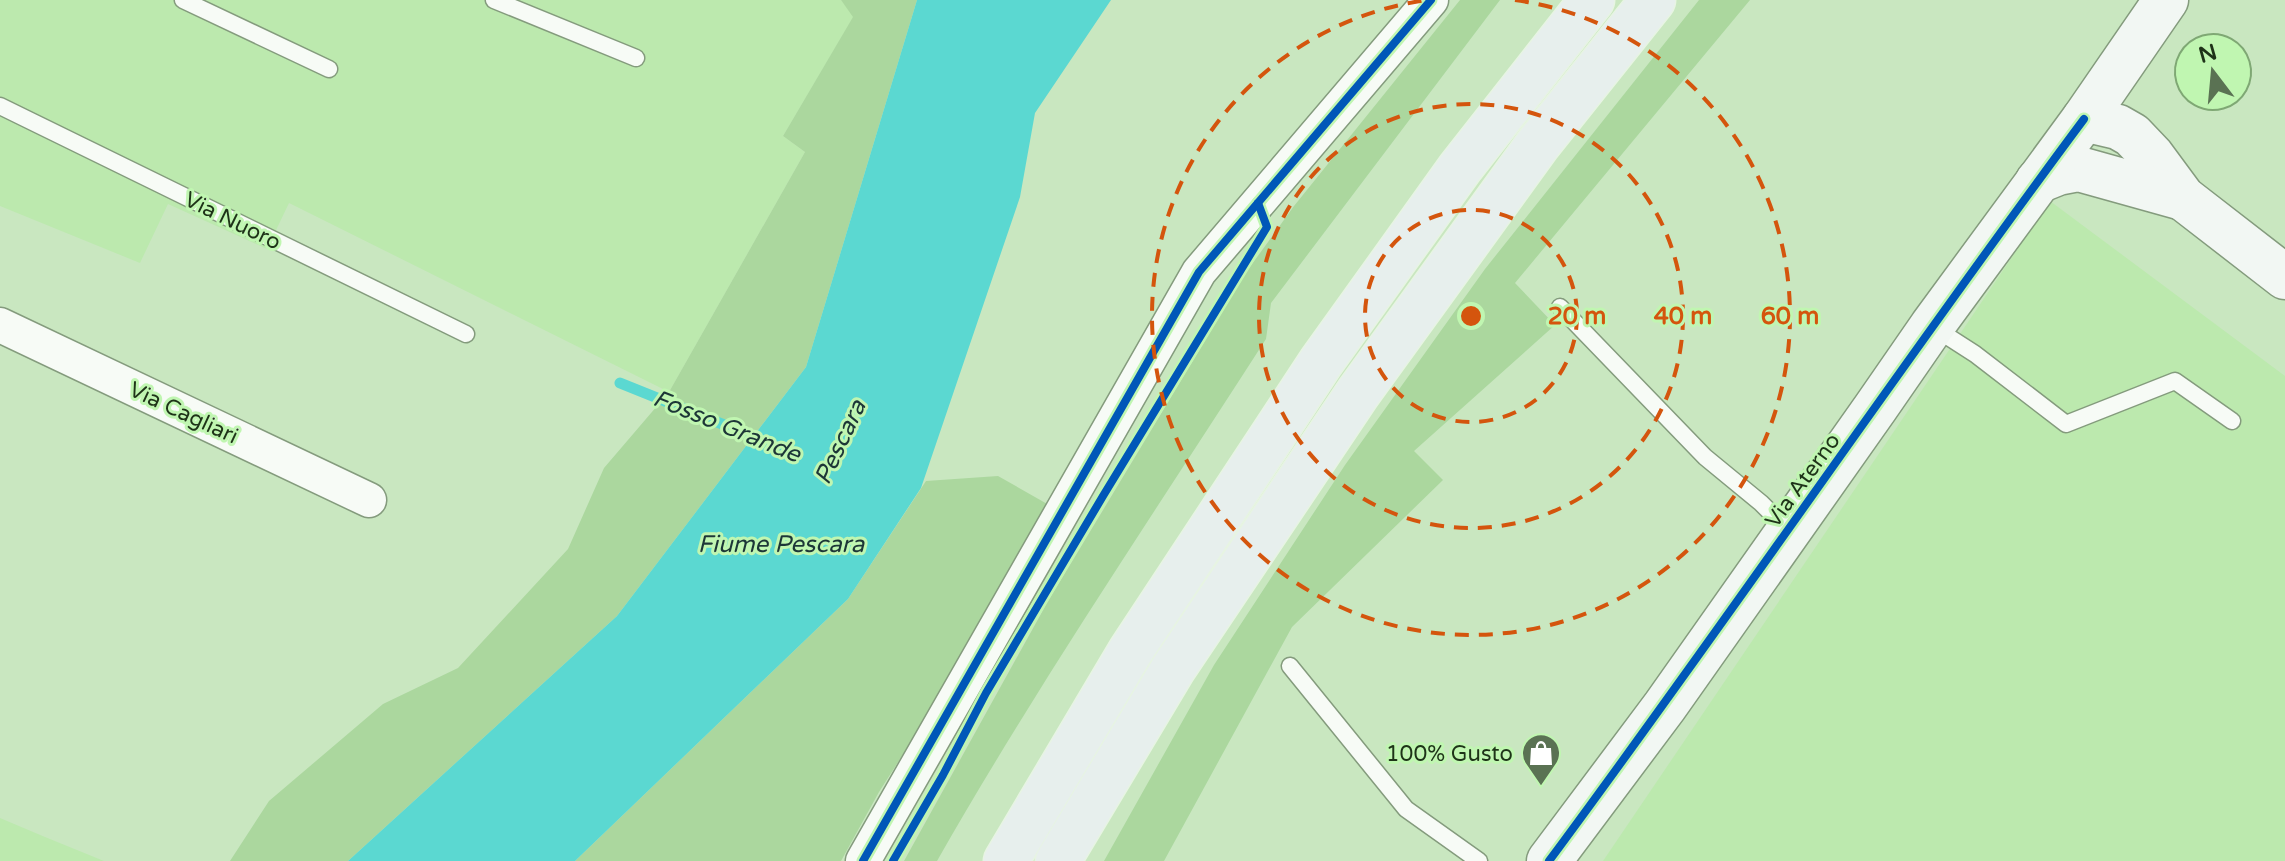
<svg xmlns="http://www.w3.org/2000/svg" width="2285" height="861" viewBox="0 0 2285 861" font-family="'Varela Round',sans-serif">
<style>
.built{fill:#bce9ae}
.green{fill:#abd79e}
.water{fill:#5bd8d1}
.lines{fill:none;stroke-linecap:round;stroke-linejoin:round}
.stream{stroke:#5bd8d1;stroke-width:11}
.lane-casing{stroke:#849b7d;stroke-width:19}
.street-casing{stroke:#849b7d;stroke-width:37}
.secondary-casing{stroke:#849b7d;stroke-width:47}
.highway-casing{stroke:#e7f4e3;stroke-width:47}
.lane{stroke:#f7fbf6;stroke-width:16}
.street{stroke:#f7fbf6;stroke-width:34}
.secondary{stroke:#f2f7f3;stroke-width:44}
.highway{stroke:#e7efed;stroke-width:44}
.cycleway-casing{stroke:#c0f6b1;stroke-width:13}
.cycleway{stroke:#0057b8;stroke-width:8}
.ring{fill:none;stroke:#d4550d;stroke-width:4;stroke-dasharray:14 10}
.labels{text-anchor:middle;stroke-width:6;stroke-linejoin:round;paint-order:stroke}
.street-label{font-size:22px;fill:#1e3318;stroke:#c0f6b1}
.poi-label{font-size:22px;fill:#1e3318;stroke:#c0f6b1;text-anchor:end}
.water-label{font-size:24px;font-style:italic;fill:#1c3637;stroke:#c0f6b1}
.centre{fill:#d4550d;stroke:#c0f6b1;stroke-width:4}
.ring-label{font-size:24px;text-anchor:middle;font-weight:bold;fill:#d4550d;stroke:#c0f6b1;stroke-width:6;stroke-linejoin:round;paint-order:stroke}
</style>
<rect width="100%" height="100%" fill="#c9e7c0"/>
<g class="built">
<path d="M0 0H841L854 16 783 136 805 152 669 392 289 203 267 249 168 204 140 263 0 206Z"/>
<path d="M2050 201 2285 376V861H1603Z"/>
<path d="M0 818 45 837 104 861H0Z"/>
</g>
<g class="green">
<path d="M841 0H917L806 367 617 616 348 861H230L269 801 383 704 458 668 568 549 604 468 669 392 805 152 783 136 853 17Z"/>
<path d="M1460 0H1500L1271 303 1266 339C1155 512 1039 682 937 861H904L1047 603 1247 271 1294 206Z"/>
<path d="M1699 0H1750L1515 283 1555 325 1414 451 1443 480 1292 627 1164 861H1104L1214 665 1345 465 1485 269Z"/>
<path d="M998 476 1049 505 935 704 879 792 841 861H575L848 599 926 481Z"/>
</g>
<path class="water" d="M917 0H1111L1035 113 1020 197 921 488 848 599 575 861H348L617 616 806 367Z"/>
<g class="lines">
<path class="stream" d="M620 383 764 441"/>
<defs>
<g id="lane">
<path d="M183 0 329 69"/>
<path d="M494 0 636 58"/>
<path d="M0 106 466 334"/>
<path d="M1560 307 1705 457 1761 503 1787 529"/>
<path d="M1933 327 1975 354 2066 424 2175 381 2232 421"/>
<path d="M1290 666 1406 809 1479 861"/>
</g>
<g id="street">
<path d="M0 325 369 500"/>
<path d="M863 861 1199 272 1431 0"/>
</g>
<g id="secondary">
<path d="M2084 119 2118 127 2132 135 2152 156 2183 198 2285 277"/>
<path d="M2038 181 2058 173 2079 169 2183 198"/>
<path d="M1549 861 1665 706 1876 407 1932 326 2084 119 2166 0"/>
</g>
<g id="highway">
<path d="M1006 861 1130 652 1321 362 1460 168 1592 0"/>
<path d="M1058 861 1173 669 1358 393 1539 143 1653 0"/>
</g>
</defs>
<use href="#lane" class="lane-casing"/>
<use href="#street" class="street-casing"/>
<use href="#secondary" class="secondary-casing"/>
<use href="#highway" class="highway-casing"/>
<use href="#lane" class="lane"/>
<use href="#street" class="street"/>
<use href="#secondary" class="secondary"/>
<use href="#highway" class="highway"/>
<defs>
<g id="cycleway">
<path d="M863 861 1199 272 1431 0"/>
<path d="M893 861 943 775 986 693 1103 496 1267 227 1258 203"/>
<path d="M1549 861C1731 616 1902 363 2084 119"/>
</g>
</defs>
<use href="#cycleway" class="cycleway-casing"/>
<use href="#cycleway" class="cycleway"/>
</g>
<g class="ring">
<circle cx="1471" cy="316" r="106"/>
<circle cx="1471" cy="316" r="212"/>
<path d="M1515 0A319 319 0 1 1 1427 0"/>
</g>
<defs>
<symbol id="shop-pin" viewBox="-11 -11 22 30"><path d="M0 17L-7.5 6A9.5 9.5 0 1 1 7.5 6Z" fill="#5a7253" stroke="#c0f6b1"/><path d="M-5-2.5h2.3a2.7 3.5 0 0 1 5.4 0H5L5.5 6h-11ZM-1.5-2.5h3a1.5 2.3 0 0 0-3 0Z" fill="#fff"/></symbol>
</defs>
<g fill-rule="evenodd">
<use href="#shop-pin" x="1519" y="731" width="44" height="60"/>
</g>
<g class="labels">
<g class="street-label">
<text transform="translate(233 220) rotate(26)" y="8">Via Nuoro</text>
<text transform="translate(184 412) rotate(25)" y="8">Via Cagliari</text>
<text transform="translate(1802 480) rotate(-54)" y="8">Via Aterno</text>
</g>
<g class="poi-label">
<text x="1513" y="761">100% Gusto</text>
</g>
<g class="water-label">
<text transform="translate(727 426) rotate(22)" y="8">Fosso Grande</text>
<text transform="translate(840 442) rotate(-65)" y="8">Pescara</text>
<text x="781" y="552">Fiume Pescara</text>
</g>
</g>
<circle cx="1471" cy="316" r="12" class="centre"/>
<g class="ring-label">
<text x="1577" y="324">20 m</text>
<text x="1683" y="324">40 m</text>
<text x="1790" y="324">60 m</text>
</g>
<g transform="translate(2213 72) rotate(344)"><circle r="38" fill="#c0f6b1" stroke="#7fa874" stroke-width="2"/>
<path d="M0-6L14 30L0 20L-14 30Z" fill="#5a7253"/>
<text y="-12" font-size="22" font-weight="bold" text-anchor="middle" fill="#1e3318">N</text>
</g>
</svg>
